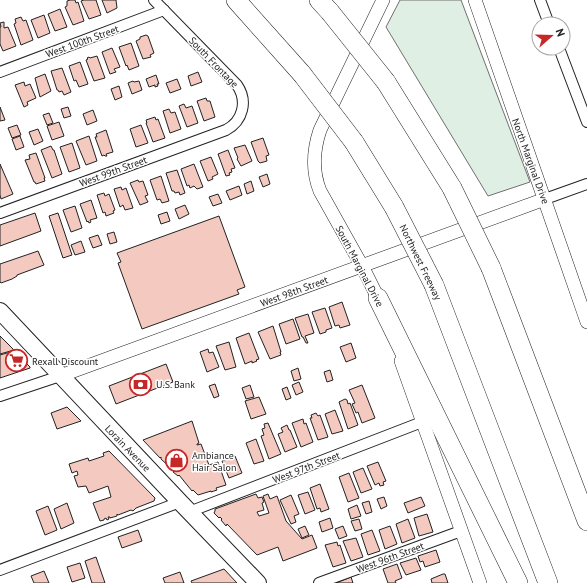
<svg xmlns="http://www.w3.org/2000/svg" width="587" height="583" viewBox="0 0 587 583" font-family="'PT Sans',sans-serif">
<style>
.green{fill:#e0efe3;stroke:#6f6f6f}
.building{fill:#f3c9c0;stroke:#222}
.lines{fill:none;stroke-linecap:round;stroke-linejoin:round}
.minor-casing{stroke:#222;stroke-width:12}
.tertiary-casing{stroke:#222;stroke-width:14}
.primary-casing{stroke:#222;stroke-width:18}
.motorway-casing{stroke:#222;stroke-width:20}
.minor{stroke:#fff;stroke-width:10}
.tertiary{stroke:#fff;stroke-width:13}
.primary{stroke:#fff;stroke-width:16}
.motorway{stroke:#fff;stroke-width:19}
.motorway-bridge-casing{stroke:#222;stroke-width:20;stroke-linecap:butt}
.motorway-bridge{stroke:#fff;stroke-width:19}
.labels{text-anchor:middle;stroke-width:3;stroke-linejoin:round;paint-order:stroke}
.street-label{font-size:10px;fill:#222;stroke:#fff}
.poi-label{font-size:10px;fill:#222;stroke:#fff;text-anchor:start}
</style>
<rect width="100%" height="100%" fill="#fff"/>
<path class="green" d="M400 0H461L530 182 488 196 386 27Z"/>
<g class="building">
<path d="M70 0H75L76 3 78 2 84 21 73 25 65 7 67 6V1Z"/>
<path d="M84 0H96L101 15 89 19 81 1Z"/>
<path d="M102 0H116L117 8 107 13Z"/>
<path d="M60 9 67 27 55 31 48 14Z"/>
<path d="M44 15 50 33 38 38 31 20Z"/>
<path d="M21 17 23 21 26 20 33 40 21 45 14 24 16 23 15 19Z"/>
<path d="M4 22V28L8 27 16 46 3 51 0 44V27H1L0 23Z"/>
<path d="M146 35 148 36 154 53 150 55 151 57 143 59 136 41 140 39V37Z"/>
<path d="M131 43 139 66 129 70 127 65 126 66 119 47Z"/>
<path d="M112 48 120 67 114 69 116 72 110 74 102 52Z"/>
<path d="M97 56 105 78 94 81 86 60 88 59 87 58 89 57 90 58Z"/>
<path d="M80 62 88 84 79 87 76 80 74 81 69 66Z"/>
<path d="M62 68 71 92 64 95 62 91 59 92 58 90H57L51 71Z"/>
<path d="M198 72 202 82 191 86 188 76Z"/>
<path d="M45 74 51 91 40 97 35 78Z"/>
<path d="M156 75 159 84H157L158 86 155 87V85L149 87 146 79Z"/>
<path d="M177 79 181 89 170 93 166 83Z"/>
<path d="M133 81 134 82 139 81 142 90 132 94 128 83Z"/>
<path d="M24 82 25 86 30 84 36 98 27 102 28 105 24 107 15 85Z"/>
<path d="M119 86 122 97 115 100 111 89Z"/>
<path d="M206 98 207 101H210L215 117 204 121 197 101Z"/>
<path d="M184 104 186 108 192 106 198 123 187 127 179 106Z"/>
<path d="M0 107 5 120 0 121Z"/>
<path d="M68 107 71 116 64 118 61 109Z"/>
<path d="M169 109 171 113 175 112 181 129 170 133 163 111Z"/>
<path d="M93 110 97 121 87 125 83 114Z"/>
<path d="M49 113 53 123 47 125 43 115Z"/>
<path d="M155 117 156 120 158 119 165 138 153 142 146 123H147L146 120Z"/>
<path d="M59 122 64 136 52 140 47 126Z"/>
<path d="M17 125 21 135 12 138 8 128Z"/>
<path d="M141 125 148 143 136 147 130 129Z"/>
<path d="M38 129 43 141 34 145 29 132Z"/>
<path d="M106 130 113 152 106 154 107 156H105L104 155 102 156 95 137H97L96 134Z"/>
<path d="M20 136 24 147 16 150 12 139Z"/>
<path d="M89 136 97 161 86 165 76 141Z"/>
<path d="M263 138 269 155 266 156 267 161 260 163 258 161 251 142Z"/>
<path d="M72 143 80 168 69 172 60 147Z"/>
<path d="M245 145 252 161 241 166 237 159 238 158 234 148Z"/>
<path d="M51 146 53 150H54L62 174 52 178 41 150Z"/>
<path d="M228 150 235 168 231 169 232 172 229 173 230 175 226 176 218 154Z"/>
<path d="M36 153 45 178H44L45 181 36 184 35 182H34L25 160 30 159 29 155Z"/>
<path d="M211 157 218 174 212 177 213 179 208 181 200 161Z"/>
<path d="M0 164 13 194 1 199 0 195Z"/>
<path d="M194 164 203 187 197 189 194 186 190 188 189 185 187 186 181 169Z"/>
<path d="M177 170 185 193 180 195 179 192 175 193 174 191H172L166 173Z"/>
<path d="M267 174 270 184 263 187 259 177Z"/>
<path d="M161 176 169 201 162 203 160 199 157 200 150 180Z"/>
<path d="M138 180 139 182 143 181 148 195 145 196 148 202 140 205 130 183Z"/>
<path d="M251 181 254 191 247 194 244 184Z"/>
<path d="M239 186 242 195 230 200 226 191Z"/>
<path d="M121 187 122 190 126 188 133 208 125 210 123 205 120 207 114 189Z"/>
<path d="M104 193 105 196 109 194 115 210 113 211 114 213 106 216 105 212 103 213 97 195Z"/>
<path d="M218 194 222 203 213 206 209 197Z"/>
<path d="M91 200 97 218 90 220 91 222 89 223 88 221 87 222 80 204Z"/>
<path d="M185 205 189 214 179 219 175 209Z"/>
<path d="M75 206 82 228 71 232 63 210Z"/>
<path d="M167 212 170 221 161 224 158 215Z"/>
<path d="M35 213 41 231 0 246V225Z"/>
<path d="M58 213 72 255 63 258 49 216Z"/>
<path d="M219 216 245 287 237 290 239 294 142 329 118 263 121 262 117 253Z"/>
<path d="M114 232 117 242 110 244 107 234Z"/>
<path d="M98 235 102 245 93 248 89 238Z"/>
<path d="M81 241 85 252 75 255 71 245Z"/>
<path d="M38 251 44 265 17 275V276L12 279 1 283 0 282V264Z"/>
<path d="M342 302 350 325 340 328 339 325 335 326 329 307Z"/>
<path d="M325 308 332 328 326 330V332L320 334 312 312Z"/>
<path d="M308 314 314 333 305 336 308 343H306L303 337H302L295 318Z"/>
<path d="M293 319 300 339 286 344 279 324Z"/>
<path d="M273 326 281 352H280L281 355 270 359 258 332Z"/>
<path d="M249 333 259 359 256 360 257 361 252 363V361L245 364 236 338Z"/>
<path d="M0 336 14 350 0 354Z"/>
<path d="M229 342 236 367 225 370 216 346Z"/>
<path d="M351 343 356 358 346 362 340 347Z"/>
<path d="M208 349 209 353 213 352 219 367 207 372 200 352Z"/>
<path d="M14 351 30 367V368L0 378V355Z"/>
<path d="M166 364 173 382 116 404 109 386Z"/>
<path d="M298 368 301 379 294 381 291 371Z"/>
<path d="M330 370 333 380 327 382 324 372Z"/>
<path d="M299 382 303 392 296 395 292 385Z"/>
<path d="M215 384 219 396 214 398 209 386Z"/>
<path d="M250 385 254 397 246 399 242 388Z"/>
<path d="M362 385 375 418 362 423 358 412 356 413 352 404 355 403 349 390Z"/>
<path d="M287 387 291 398 286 400 282 389Z"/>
<path d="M259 397 266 414 251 419 245 401Z"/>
<path d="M345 399 347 400 348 404 350 403 358 425 348 429 339 402Z"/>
<path d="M67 407 81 421 57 429 51 413Z"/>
<path d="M335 410 343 431 332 434 325 414Z"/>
<path d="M316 413 318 416 320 415 328 437 318 440 310 418H312L311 415Z"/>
<path d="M303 419 304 424 306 423 313 442 301 447 292 423Z"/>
<path d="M192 421 199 443 197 444V445L201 444 209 465 218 462 226 485 216 488 217 490 211 492V491L198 495 193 490 192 491 179 475 178 476 173 472 174 471 161 459V457L160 458 143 440Z"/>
<path d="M268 423 281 454 269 459 261 436 264 435 262 429 265 428 264 424Z"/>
<path d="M287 425 289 430H290L297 447 285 452 278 434 283 432 281 428Z"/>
<path d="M256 439 264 461 254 464 246 443Z"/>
<path d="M109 451 155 498 154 501 136 508 133 511 131 510 118 515 117 514V516L110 518V517H108L109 519 107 520 106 518 104 519V520L100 521 93 503 111 497 108 486 89 493 86 486 78 487 74 476 78 475 77 471 72 473 69 464 88 458 89 461 104 456 103 453Z"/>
<path d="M235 456 242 473 229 478 222 461Z"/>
<path d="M378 462 386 481 383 482 384 485 380 486 379 483 375 485 367 466Z"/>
<path d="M363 468 372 489 361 493 353 472Z"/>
<path d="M349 473 359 498 348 502 339 477Z"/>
<path d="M320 484 329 509 321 512 320 508 317 509 310 488Z"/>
<path d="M308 492 315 510 305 514 298 495Z"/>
<path d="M256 494 258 498 262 497 264 502 262 503 264 510 257 512 259 516 269 513 263 496 268 494 270 499 277 496 286 521 302 539 312 535 317 548 283 561 278 547 257 555 227 524 226 526 221 520 222 519 220 517 219 518 214 513 215 511V509Z"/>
<path d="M291 495 299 514 294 516 296 522 291 524 280 500Z"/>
<path d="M384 497 387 506 381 509 377 499Z"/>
<path d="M421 497 425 506 408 513 404 503Z"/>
<path d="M369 501 372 512 366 514 362 503Z"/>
<path d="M67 503 74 523 61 529 54 509Z"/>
<path d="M357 505 361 516 351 519 348 509Z"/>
<path d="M48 506 57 530 45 535 36 511Z"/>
<path d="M427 514 433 532 419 536 414 518Z"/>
<path d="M330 518 333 528 322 532 319 522Z"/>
<path d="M359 519 362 529 355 531 351 521Z"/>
<path d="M408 519 415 538 402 543 396 524Z"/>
<path d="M305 526 309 535 302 538 298 529Z"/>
<path d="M343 526 347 536 339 539 335 529Z"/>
<path d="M390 526 397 544 385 549 379 530Z"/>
<path d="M138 530 142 541 122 548 118 537Z"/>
<path d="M372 530 380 551 368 555 361 534Z"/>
<path d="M356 538 363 557 351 561 343 541Z"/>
<path d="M337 542 338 546 340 545 346 563 333 567 325 545Z"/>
<path d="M436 550 440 562 425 567 423 561 420 562 418 556Z"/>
<path d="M96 557 105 583H92L85 561Z"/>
<path d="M416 558 421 570 406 575 400 563Z"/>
<path d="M80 563 85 578 72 582 67 567Z"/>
<path d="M397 564 402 578 395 581 396 583H388L383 569Z"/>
<path d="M224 569 237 583H192L191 581Z"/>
<path d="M44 571 49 583H34L31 576Z"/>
<path d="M180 572 184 583H165L163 578Z"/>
<path d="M443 574H445L448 583H432L431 579Z"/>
<path d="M351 577 353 583H336Z"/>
</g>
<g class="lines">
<defs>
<g id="minor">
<path d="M540 0 549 24"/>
<path d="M559 48 587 122"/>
<path d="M0 72 164 10"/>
<path d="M545 199 587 184"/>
<path d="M0 213 226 130C243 121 248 101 237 85L154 0"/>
<path d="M0 396 60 376"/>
<path d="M189 512 422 422"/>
<path d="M0 570 180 502"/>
<path d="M319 583 461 531"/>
</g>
<g id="tertiary">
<path d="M475 0 587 322"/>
<path d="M381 304 362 266 320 191C312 171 313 151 320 130L383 0"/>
<path d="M401 361 480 583"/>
<path d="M60 376 545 199"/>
</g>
<path id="primary" d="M0 311 180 502 258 583"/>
<g id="motorway">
<path d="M236 0 302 74"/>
<path d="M319 0 330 12"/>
<path d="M386 82 452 188"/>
<path d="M354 142 394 207"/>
<path d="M491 268 587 521"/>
<path d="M434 285 548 583"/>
<path d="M378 298 518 583"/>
</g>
</defs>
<use href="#minor" class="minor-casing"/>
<use href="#tertiary" class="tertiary-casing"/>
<use href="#primary" class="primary-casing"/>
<use href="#motorway" class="motorway-casing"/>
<use href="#minor" class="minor"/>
<use href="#tertiary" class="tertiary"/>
<use href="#primary" class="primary"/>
<use href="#motorway" class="motorway"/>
<defs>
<g id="motorway-bridge">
<path d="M330 12 386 82"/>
<path d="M302 74 354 142"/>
<path d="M452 188 491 268"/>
<path d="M394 207 434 285"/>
</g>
</defs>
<use href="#motorway-bridge" class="motorway-bridge-casing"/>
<use href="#motorway-bridge" class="motorway-bridge"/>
</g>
<defs>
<symbol id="supermarket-ring" viewBox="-11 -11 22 22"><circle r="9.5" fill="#fff" stroke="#c62828" stroke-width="1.5"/><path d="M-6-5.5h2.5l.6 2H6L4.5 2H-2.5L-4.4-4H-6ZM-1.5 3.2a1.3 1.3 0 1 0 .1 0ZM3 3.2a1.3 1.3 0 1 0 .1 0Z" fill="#c62828"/></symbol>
<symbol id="bank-ring" viewBox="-11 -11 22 22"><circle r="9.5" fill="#fff" stroke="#c62828" stroke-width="1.5"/><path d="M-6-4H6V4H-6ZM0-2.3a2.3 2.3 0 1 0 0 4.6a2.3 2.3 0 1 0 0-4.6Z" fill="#c62828"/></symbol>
<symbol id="shop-ring" viewBox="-11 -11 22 22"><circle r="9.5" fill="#fff" stroke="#c62828" stroke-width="1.5"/><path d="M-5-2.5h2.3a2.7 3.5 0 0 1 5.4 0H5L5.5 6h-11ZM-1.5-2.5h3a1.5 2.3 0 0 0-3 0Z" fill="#c62828"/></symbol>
</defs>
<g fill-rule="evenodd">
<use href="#supermarket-ring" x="4" y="348" width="25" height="25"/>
<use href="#bank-ring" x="128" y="372" width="25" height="25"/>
<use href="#shop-ring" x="164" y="448" width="25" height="25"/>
</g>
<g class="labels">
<g class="street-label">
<text transform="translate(82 41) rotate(-20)" y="4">West 100th Street</text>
<text transform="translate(214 62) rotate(46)" y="4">South Frontage</text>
<text transform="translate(531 161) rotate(70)" y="4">North Marginal Drive</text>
<text transform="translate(113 171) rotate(-20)" y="4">West 99th Street</text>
<text transform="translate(421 262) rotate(64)" y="4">Northwest Freeway</text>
<text transform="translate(360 266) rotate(62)" y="4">South Marginal Drive</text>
<text transform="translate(294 291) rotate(-20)" y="4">West 98th Street</text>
<text transform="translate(128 448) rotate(46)" y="4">Lorain Avenue</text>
<text transform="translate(306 467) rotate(-21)" y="4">West 97th Street</text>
<text transform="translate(390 557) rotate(-20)" y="4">West 96th Street</text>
</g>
<g class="poi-label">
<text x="32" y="365">Rexall Discount</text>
<text x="156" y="388">U.S. Bank</text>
<text x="192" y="459">Ambiance<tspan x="192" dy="12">Hair Salon</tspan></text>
</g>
</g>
<g transform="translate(551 36) rotate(70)"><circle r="19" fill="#ffffff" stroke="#a7a7a7"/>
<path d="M0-3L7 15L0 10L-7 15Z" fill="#c62828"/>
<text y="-6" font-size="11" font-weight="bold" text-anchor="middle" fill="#222222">N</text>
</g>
</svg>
